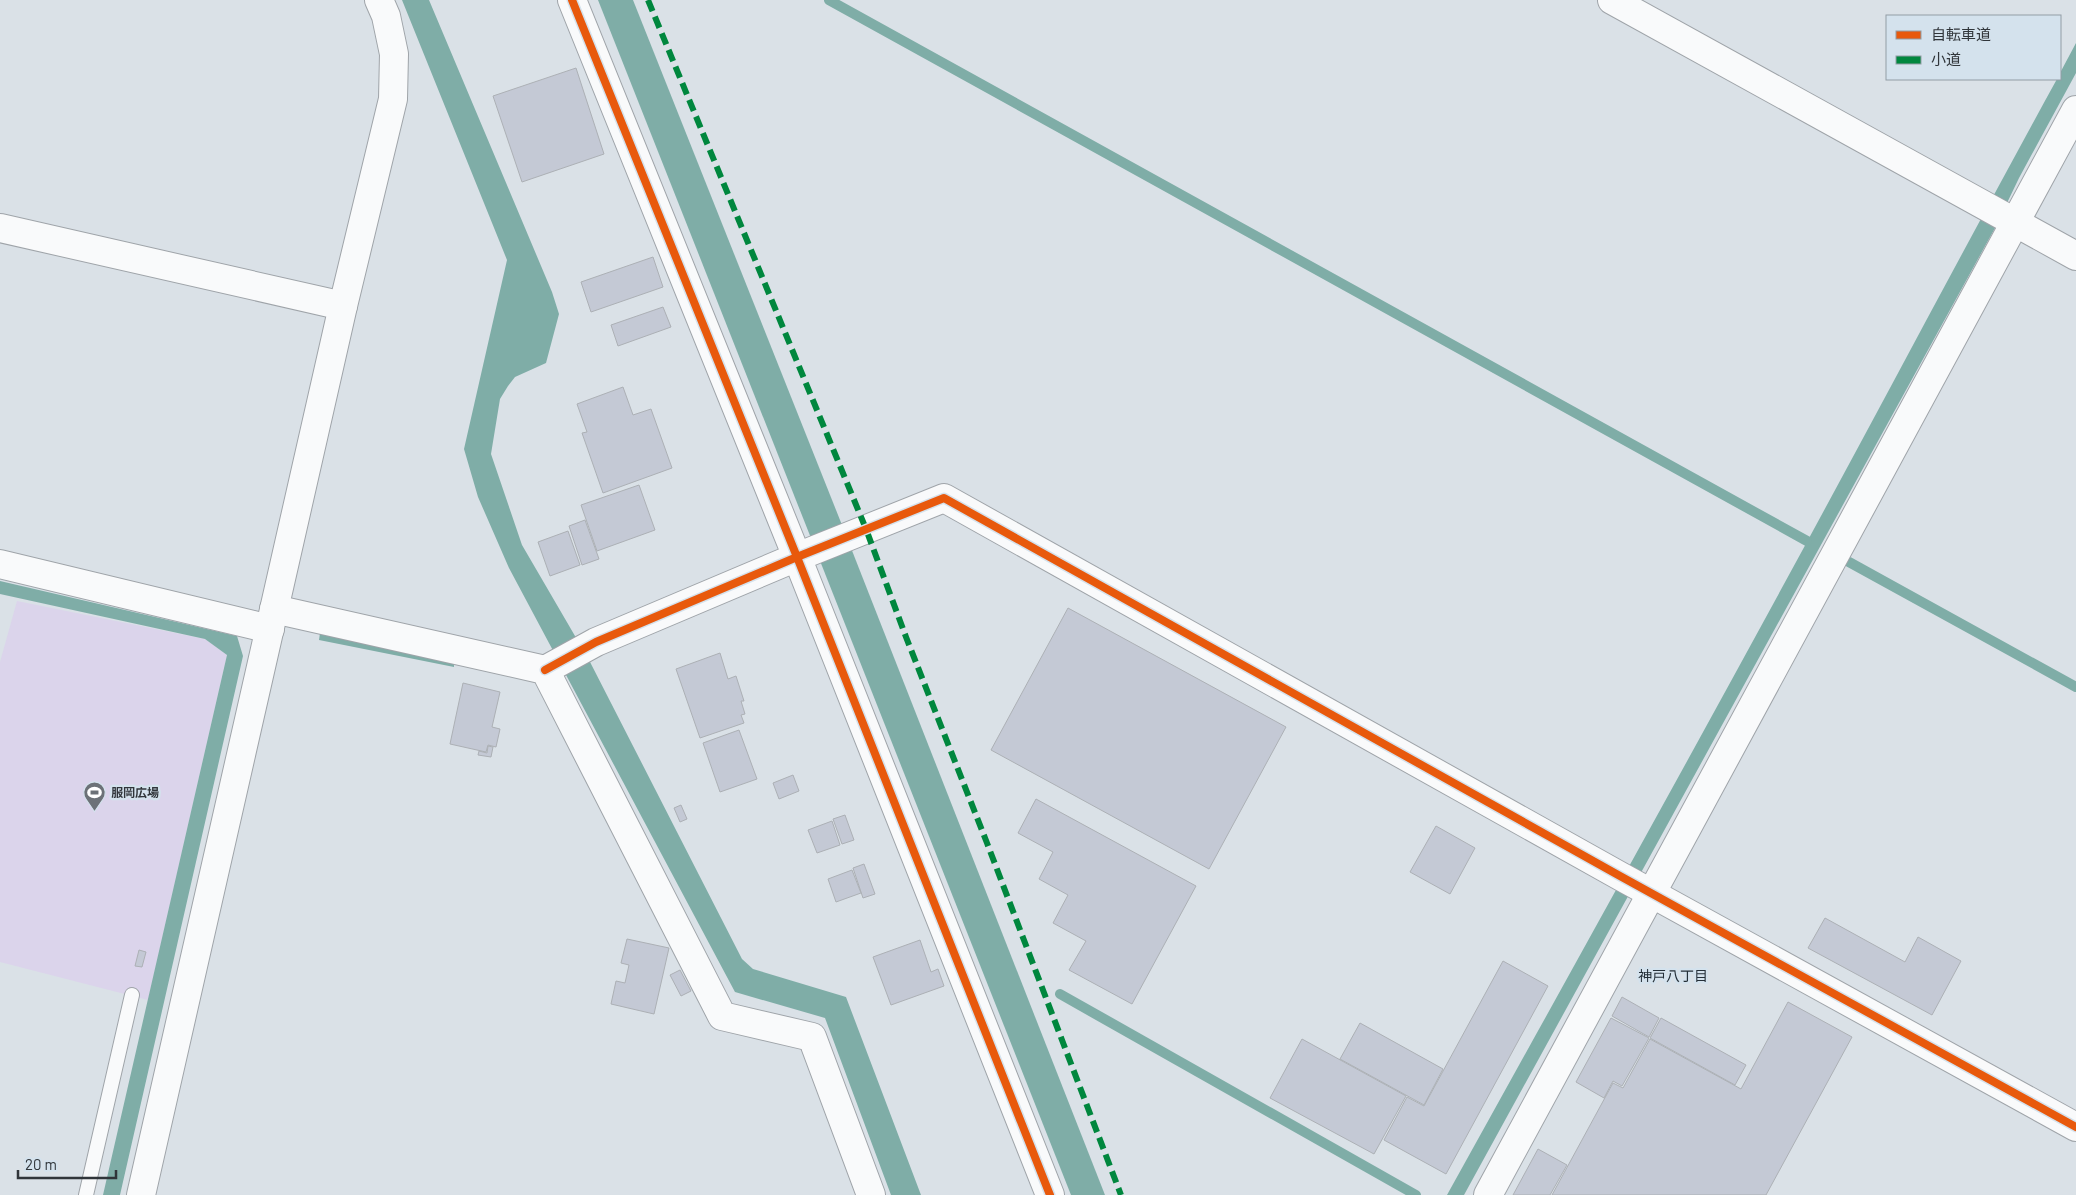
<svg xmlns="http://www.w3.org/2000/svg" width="2076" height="1195" viewBox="0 0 2076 1195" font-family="Barlow,'Noto Sans JP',sans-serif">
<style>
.green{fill:#dbd4eb}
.water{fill:#7fada7}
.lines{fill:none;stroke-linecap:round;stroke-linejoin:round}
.stream{stroke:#7fada7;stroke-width:10}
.building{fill:#c4c9d5;stroke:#acb0b5}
.service-casing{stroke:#9fa4a9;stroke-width:16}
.minor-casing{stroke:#9fa4a9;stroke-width:30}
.service{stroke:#f9fafb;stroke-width:14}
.minor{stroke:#f9fafb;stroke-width:28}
.quiet{stroke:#00873e;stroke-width:6;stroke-dasharray:12 6;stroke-linecap:butt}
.cycleway-casing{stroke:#d4e2ed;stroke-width:11}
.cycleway{stroke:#e8590c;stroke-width:8}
.labels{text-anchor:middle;stroke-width:4.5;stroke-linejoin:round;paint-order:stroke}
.poi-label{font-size:12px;font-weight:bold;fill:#30353a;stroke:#d4e2ed;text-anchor:start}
.neighbourhood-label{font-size:14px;fill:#242f38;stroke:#d4e2ed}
</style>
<rect width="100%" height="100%" fill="#dae1e7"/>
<path class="green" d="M17 601 205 639 227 655 148 1000 0 962V662Z"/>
<g class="water">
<path d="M402 0H429L552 292 559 314 546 363 515 377 508 386 500 399 491 454 522 545 589 660 742 959 753 969 846 997 921 1195H891L825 1018 735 992 509 568 478 497 464 449 507 260Z"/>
<path d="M598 0H633L840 520 1105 1195H1071Z"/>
<path d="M2076 43V73L2019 178 1995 228 1464 1195H1447C1568 977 1689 759 1808 540 1891 387 1973 232 2057 79H2060V73Z"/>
<path d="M0 581 237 636 243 656 120 1195H103L227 655 205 639 0 594Z"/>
<path d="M320 633 454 661V667L319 640Z"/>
</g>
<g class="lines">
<g class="stream">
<path d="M829 0 1807 541"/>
<path d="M1849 562 2076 687"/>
<path d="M1060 994 1416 1195"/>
</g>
</g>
<g class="building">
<path d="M576 68 604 154 522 182 493 96Z"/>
<path d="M653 257 663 287 591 312 581 282Z"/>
<path d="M663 307 671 327 618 346 611 325Z"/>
<path d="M623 387 633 415 651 409 672 468 603 493 582 433 587 432 577 404Z"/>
<path d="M639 485 655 530 597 551 581 505Z"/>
<path d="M585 520 599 559 582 565 569 526Z"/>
<path d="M568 531 580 565 550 576 538 542Z"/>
<path d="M1068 608 1286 727 1209 869 991 750Z"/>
<path d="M720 653 728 679 736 676 744 701H741L745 714 741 715 744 723 700 738 676 669Z"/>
<path d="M463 683 500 692 492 727 500 729 496 747 488 745 486 752 450 744Z"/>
<path d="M739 730 757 779 720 792 703 743Z"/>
<path d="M488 746 493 747 491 757 478 755 479 751 487 753Z"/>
<path d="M793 775 799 791 779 799 773 783Z"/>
<path d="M1036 799 1196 886 1132 1004 1069 970 1086 941 1053 923 1068 895 1039 879 1053 852 1018 833Z"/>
<path d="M681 805 687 819 680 822 674 808Z"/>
<path d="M845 815 854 840 842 844 833 819Z"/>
<path d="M832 821 840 845 817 853 808 830Z"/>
<path d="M1436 826 1475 848 1450 894 1410 872Z"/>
<path d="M864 864 875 894 863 898 853 868Z"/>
<path d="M852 870 861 893 836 902 828 879Z"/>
<path d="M1825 918 1905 962 1918 937 1961 961 1932 1015 1808 948Z"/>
<path d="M627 939 669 948 654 1014 611 1004 616 981 625 983 629 965 621 963Z"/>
<path d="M920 940 931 972 938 969 944 986 891 1005 873 957Z"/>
<path d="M139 950 146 952 142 967 135 966Z"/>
<path d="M1503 961 1548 986 1446 1174 1384 1140 1407 1097 1424 1106Z"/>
<path d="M680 970 691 991 681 996 670 975Z"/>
<path d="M1622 997 1659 1018 1649 1037 1612 1016Z"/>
<path d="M1788 1002 1852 1037 1766 1195H1552L1613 1083 1623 1088 1650 1039 1741 1089Z"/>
<path d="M1611 1018 1649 1038 1622 1086 1613 1081 1604 1098 1576 1082Z"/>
<path d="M1661 1018 1746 1065 1735 1085 1650 1038Z"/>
<path d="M1360 1023 1443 1069 1424 1105 1340 1059Z"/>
<path d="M1302 1039 1406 1096 1374 1154 1270 1098Z"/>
<path d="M1538 1149 1567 1165 1550 1195H1513Z"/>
</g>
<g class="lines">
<defs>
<path id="service" d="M86 1195 132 995"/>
<g id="minor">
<path d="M572 0 797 557 1050 1195"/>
<path d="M1612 0 2076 256"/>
<path d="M0 228 343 306"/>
<path d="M0 564 270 629"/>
<path d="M274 609 545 670 722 1016 812 1037 871 1195"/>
<path d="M545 670 596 642 797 557 944 498 1620 876 2076 1127"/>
<path d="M141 1195 343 306 393 99 394 54 386 16 379 0"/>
<path d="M1488 1195 2076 110"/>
</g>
</defs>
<use href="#service" class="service-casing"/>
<use href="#minor" class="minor-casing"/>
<use href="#service" class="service"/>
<use href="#minor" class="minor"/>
<path class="quiet" d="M648 0 866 529 906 637 987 843 1121 1195"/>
<defs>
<g id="cycleway">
<path d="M572 0 797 557 1050 1195"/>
<path d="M545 670 596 642 797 557 944 498 1620 876 2076 1127"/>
</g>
</defs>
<use href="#cycleway" class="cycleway-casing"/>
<use href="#cycleway" class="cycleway"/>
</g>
<defs>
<symbol id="stadium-pin" viewBox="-11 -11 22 30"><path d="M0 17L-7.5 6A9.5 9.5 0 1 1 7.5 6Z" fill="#6c7177" stroke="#d4e2ed"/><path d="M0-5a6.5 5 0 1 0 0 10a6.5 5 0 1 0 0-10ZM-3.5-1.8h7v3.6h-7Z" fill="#fff"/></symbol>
</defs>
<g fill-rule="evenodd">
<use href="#stadium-pin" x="82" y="780" width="25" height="34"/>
</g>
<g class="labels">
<g class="poi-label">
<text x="111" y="797">服岡広場</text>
</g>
<g class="neighbourhood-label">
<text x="1673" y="981">神戸八丁目</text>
</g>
</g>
<rect x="1886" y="15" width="175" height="65" fill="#d4e2ed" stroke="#929da5"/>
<rect x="1896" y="31" width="25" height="8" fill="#e8590c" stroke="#929da5"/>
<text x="1931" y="40" font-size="15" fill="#30353a">自転車道</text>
<rect x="1896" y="56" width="25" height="8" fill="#00873e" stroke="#929da5"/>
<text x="1931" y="65" font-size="15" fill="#30353a">小道</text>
<path d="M18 1170v8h98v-8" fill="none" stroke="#30353a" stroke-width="2.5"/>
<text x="25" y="1170" font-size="15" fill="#30353a" stroke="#d4e2ed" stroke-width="4" paint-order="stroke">20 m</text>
</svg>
